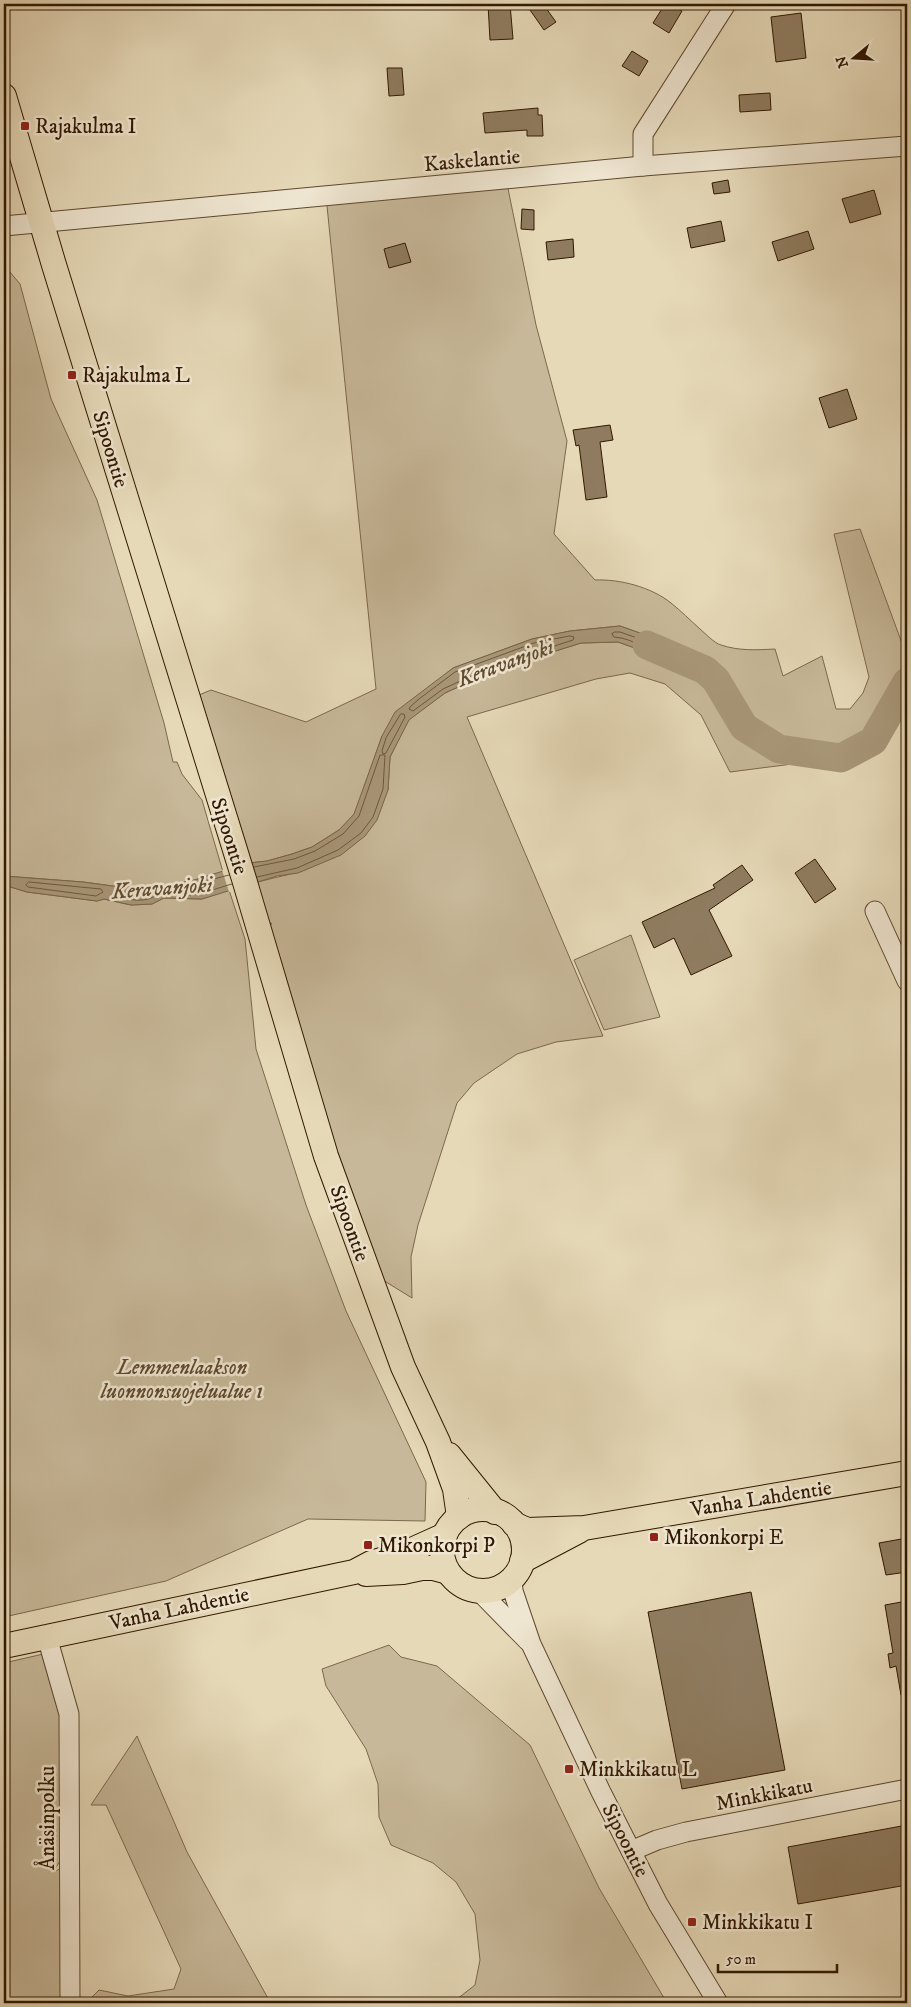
<svg xmlns="http://www.w3.org/2000/svg" width="911" height="2007" viewBox="0 0 911 2007" font-family="'IM FELL DW Pica',serif">
<style>
.green{fill:#c7b899;stroke:#7c684c}
.water{fill:#a89779;stroke:#786449}
.pier{fill:#e6d9b8}
.lines{fill:none;stroke-linecap:round;stroke-linejoin:round}
.shore{stroke:#6c583c;stroke-width:1}
.river{stroke:#a89779;stroke-width:29}
.building{fill:#8f7c60;stroke:#311800}
.minor-casing{stroke:#5e482e;stroke-width:21}
.major-casing{stroke:#311800;stroke-width:26}
.minor{stroke:#efe6d1;stroke-width:19}
.major{stroke:#e6d9b8;stroke-width:24}
.poi-dot{fill:#8f2418;stroke:#efe6d1;stroke-width:2}
.labels{text-anchor:middle;stroke-width:5;stroke-linejoin:round;paint-order:stroke}
.poi-label{font-size:21px;fill:#311800;stroke:#efe6d1;text-anchor:start}
.street-label{font-size:21px;fill:#311800;stroke:#efe6d1}
.park-label{font-size:21px;font-style:italic;fill:#5e482e;stroke:#efe6d1}
.water-label{font-size:22px;font-style:italic;fill:#614b30;stroke:#efe6d1}
</style>
<rect width="100%" height="100%" fill="#e6d9b8"/>
<filter id="stains"><feTurbulence type="fractalNoise" baseFrequency=".004" numOctaves="4"/><feColorMatrix values="0 0 0 0 .2 0 0 0 0 .09 0 0 0 0 .02 0 0 0 .5 -.17"/></filter>
<radialGradient id="worn" r=".72"><stop offset=".6" stop-color="#630" stop-opacity="0"/><stop offset="1" stop-color="#630" stop-opacity=".3"/></radialGradient>
<g class="green">
<path d="M506 179 536 325 567 441 554 534 595 580C620 579 651 587 671 603 681 611 690 620 700 629 706 634 714 643 721 645 739 651 756 650 775 649L783 676 822 656 836 709H850L863 693 869 677 834 534 860 529 907 657V676L871 739 840 755 779 745 746 725 720 680 707 666 685 649 620 626 570 631 532 639 453 668 382 736 355 814 339 830 312 847 292 854 267 861 249 863 199 695 211 690 306 722 376 689 326 196Z"/>
<path d="M4 265 20 284 51 399 97 500 164 723 173 762H177L182 774 202 800 223 872 191 881 154 887H120L83 882 4 876Z"/>
<path d="M618 642 646 652 664 663 682 665 705 673 714 683 742 730 778 752 816 761 730 772 701 715 665 684 630 673 596 679 467 717 603 1036 556 1042 517 1054 474 1083 457 1103 418 1225 411 1257 412 1298 378 1277 258 925 272 924 266 919 255 883C274 877 294 875 312 866L388 790 390 757 409 719 445 693 495 670 581 643Z"/>
<path d="M4 885 27 892 97 901 104 899 131 905 152 904 164 898 202 899 229 890 245 939 256 1049 306 1205 346 1311 426 1482 425 1521 308 1519 166 1581 4 1617Z"/>
<path d="M631 935 660 1017 604 1030 574 960Z"/>
<path d="M389 1645 401 1657 437 1666 530 1745 599 1888 667 2003H452L475 1985 480 1960 475 1914 456 1882 433 1863 391 1845 379 1817 378 1784 366 1749 326 1686 322 1669Z"/>
<path d="M52 1652 62 1685 70 1846 53 1872 62 1868 63 2003H4V1663Z"/>
<path d="M137 1736 187 1852 270 2002 86 2003 99 1990 128 1996 174 1989 181 1969 106 1805H91Z"/>
</g>
<path class="water" d="M620 626 685 649 682 665 664 663 646 652 618 642 581 643 495 670 445 693 409 720 390 757 388 790 377 820 365 836 341 855 298 873 277 876 202 899 164 898 152 904 131 905 104 899 97 901 27 892 4 885V876L83 882 120 887H157L191 881 249 863 267 861 292 854 312 847 339 830 354 814 382 736 395 712 453 668 532 639 570 631Z"/>
<path class="pier" d="M248 860 256 885 229 892 222 870Z"/>
<g class="lines">
<g class="shore">
<path d="M615 632H620L677 652 678 658 676 659C654 657 636 638 614 637L612 634Z"/>
<path d="M570 636 574 637 573 640 493 666 443 689 413 711 409 709 410 707 419 699 455 672 534 643Z"/>
<path d="M401 714H404L405 717 386 753 383 754 382 751 386 738Z"/>
<path d="M254 867 294 859 315 851 343 834 359 816 380 755H385L383 789 373 817 361 833 338 850 297 868 257 877"/>
<path d="M229 875 176 889 174 892C188 901 216 888 232 884"/>
<path d="M29 882 101 889 103 892 96 896 28 887 26 885Z"/>
<path d="M120 892H154L156 895C147 903 129 900 118 897L117 894Z"/>
</g>
<path class="river" d="M647 645 705 670 716 680 744 727 779 749 841 758 873 741 907 682"/>
</g>
<g class="building">
<path d="M488 4H510L513 39 490 40Z"/>
<path d="M540 4H543L556 22 544 30 530 10Z"/>
<path d="M665 4H670L682 11 669 33 653 23Z"/>
<path d="M801 13 806 58 776 62 771 17Z"/>
<path d="M632 51 648 61 639 76 622 66Z"/>
<path d="M387 68H402L404 95 389 96Z"/>
<path d="M770 93 771 110 740 112 739 95Z"/>
<path d="M538 108V115H542L543 136H527V130L485 133 483 113Z"/>
<path d="M728 180 730 192 714 194 712 183Z"/>
<path d="M874 190 881 214 850 223 842 199Z"/>
<path d="M522 209 534 210V230L521 229Z"/>
<path d="M721 221 725 241 691 248 687 228Z"/>
<path d="M808 231 814 249 778 261 772 242Z"/>
<path d="M573 239 574 257 548 260 546 242Z"/>
<path d="M405 243 411 262 389 268 384 249Z"/>
<path d="M847 389 857 419 829 428 819 398Z"/>
<path d="M610 425 613 440 600 442 607 497 586 500 579 445 576 446 573 430Z"/>
<path d="M815 859 836 889 815 903 795 873Z"/>
<path d="M742 865 753 880 709 910 732 956 691 975 674 938 654 948 642 922 715 888 713 885Z"/>
<path d="M907 1538V1572L886 1575 879 1543Z"/>
<path d="M751 1592 785 1770 682 1789 648 1612Z"/>
<path d="M907 1601V1694L901 1695 896 1666 890 1668 888 1654 893 1653 885 1605Z"/>
<path d="M907 1825V1885L798 1904 788 1847Z"/>
</g>
<g class="lines">
<defs>
<g id="minor">
<path d="M643 166V134L726 4"/>
<path d="M4 226 643 166 907 146"/>
<path d="M875 911 907 981"/>
<path d="M512 1578 513 1591 531 1644 601 1792 658 1904 718 2003"/>
<path d="M479 1591 528 1641"/>
<path d="M47 1637 69 1714 70 2003"/>
<path d="M631 1851 657 1840 686 1832 907 1789"/>
</g>
<g id="major">
<path d="M4 96 54 265 244 879 326 1156 403 1367 438 1442 455 1489 459 1517"/>
<path d="M449 1455 495 1512"/>
<circle cx="483" cy="1550" r="41"/>
<path d="M514 1524 527 1530 584 1528 907 1473"/>
<path d="M522 1561 579 1531"/>
<path d="M366 1574 403 1572 422 1568H433L448 1572"/>
<path d="M4 1646 354 1572 371 1563 405 1553 445 1535"/>
</g>
</defs>
<use href="#minor" class="minor-casing"/>
<use href="#major" class="major-casing"/>
<use href="#minor" class="minor"/>
<use href="#major" class="major"/>
</g>
<g class="poi-dot">
<rect x="20" y="121" width="10" height="10" rx="2.5"/>
<rect x="67" y="370" width="10" height="10" rx="2.5"/>
<rect x="649" y="1532" width="10" height="10" rx="2.5"/>
<rect x="363" y="1540" width="10" height="10" rx="2.5"/>
<rect x="564" y="1764" width="10" height="10" rx="2.5"/>
<rect x="687" y="1917" width="10" height="10" rx="2.5"/>
</g>
<g class="labels">
<g class="poi-label">
<text x="35" y="133">Rajakulma I</text>
<text x="82" y="382">Rajakulma L</text>
<text x="664" y="1544">Mikonkorpi E</text>
<text x="378" y="1552">Mikonkorpi P</text>
<text x="579" y="1776">Minkkikatu L</text>
<text x="702" y="1929">Minkkikatu I</text>
</g>
<g class="street-label">
<text transform="translate(472 160) rotate(-5)" y="7">Kaskelantie</text>
<text transform="translate(111 449) rotate(73)" y="7">Sipoontie</text>
<text transform="translate(230 836) rotate(72)" y="7">Sipoontie</text>
<text transform="translate(350 1223) rotate(70)" y="7">Sipoontie</text>
<text transform="translate(761 1498) rotate(-9)" y="7">Vanha Lahdentie</text>
<text transform="translate(179 1608) rotate(-12)" y="7">Vanha Lahdentie</text>
<text transform="translate(764 1794) rotate(-11)" y="7">Minkkikatu</text>
<text transform="translate(47 1818) rotate(-90)" y="7">Ånäsinpolku</text>
<text transform="translate(626 1840) rotate(63)" y="7">Sipoontie</text>
</g>
<g class="park-label">
<text x="182" y="1374">Lemmenlaakson<tspan x="182" dy="24">luonnonsuojelualue 1</tspan></text>
</g>
<g class="water-label">
<text transform="translate(505 662) rotate(-20)" y="8">Keravanjoki</text>
<text transform="translate(162 887) rotate(-4)" y="8">Keravanjoki</text>
</g>
</g>
<rect width="911" height="2007" fill="none" stroke="#e6d9b8" stroke-width="20"/>
<rect x="5" y="5" width="901" height="1997" fill="none" stroke="#311800" stroke-width="2.5"/>
<rect x="10" y="10" width="891" height="1987" fill="none" stroke="#311800"/>
<g transform="translate(854 58) rotate(252)" stroke="#efe6d1" stroke-width="4" paint-order="stroke">
<path d="M0-4L9 19L0 12L-9 19Z" fill="#311800"/>
<text y="-8" font-size="14" font-weight="bold" text-anchor="middle" fill="#311800">N</text>
</g>
<path d="M718 1964v8h119v-8" fill="none" stroke="#311800" stroke-width="2.5"/>
<text x="726" y="1964" font-size="15" fill="#311800" stroke="#efe6d1" stroke-width="4" paint-order="stroke">50 m</text>
<rect width="100%" height="100%" filter="url(#stains)"/>
<rect width="100%" height="100%" fill="url(#worn)"/>
</svg>
